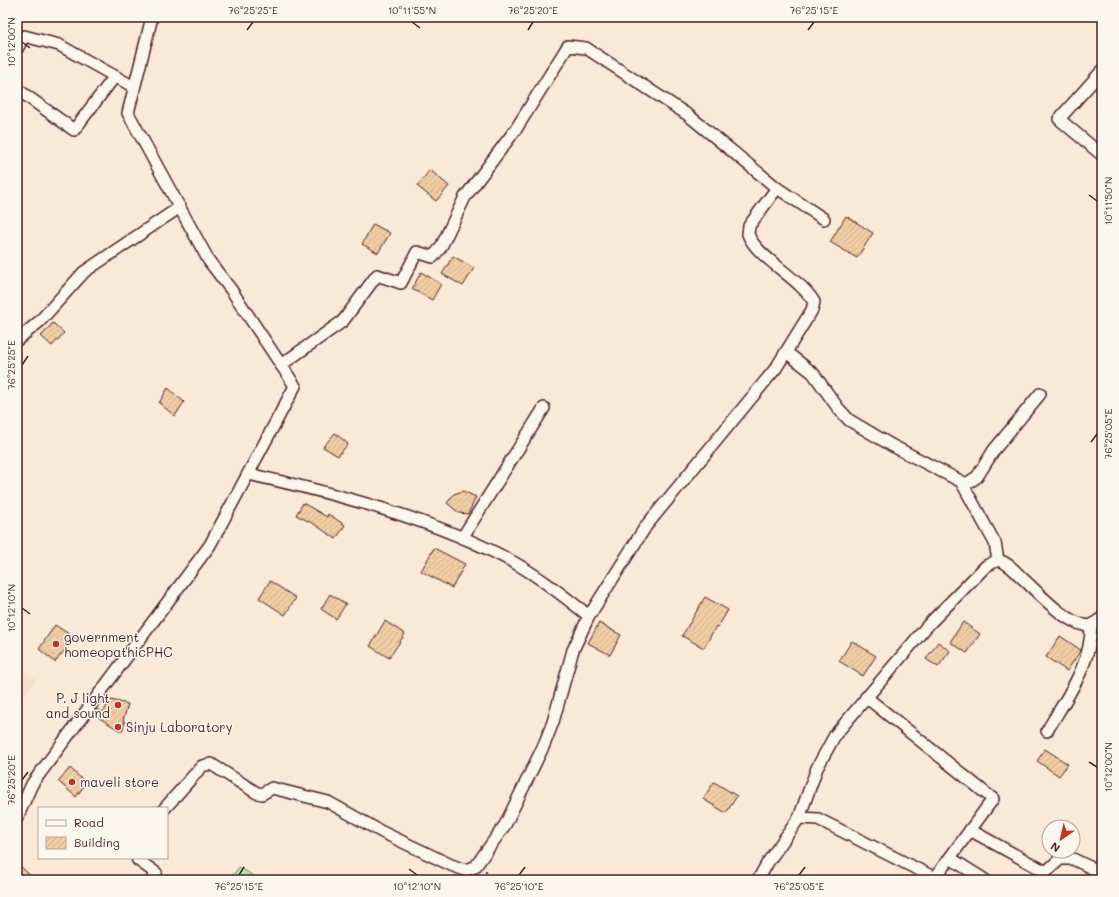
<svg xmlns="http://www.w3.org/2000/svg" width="1119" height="897" viewBox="0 0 1119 897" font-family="Mali,sans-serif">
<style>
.built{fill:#f6e1c6}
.green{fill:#b4e4a3;stroke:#7f8267}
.building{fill:url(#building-hatch);stroke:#4a1f2b}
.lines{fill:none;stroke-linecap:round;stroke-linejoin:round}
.minor-casing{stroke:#4a1f2b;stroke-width:14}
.path{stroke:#4a1f2b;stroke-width:2;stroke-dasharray:3 3;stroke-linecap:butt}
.minor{stroke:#fbf7ec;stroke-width:11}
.ticks{fill:none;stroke:#4a1f2b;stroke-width:1.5}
.poi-dot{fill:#c8321e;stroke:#fbf7ec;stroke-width:1.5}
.labels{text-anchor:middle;stroke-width:3;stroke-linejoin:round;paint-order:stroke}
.poi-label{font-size:13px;fill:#4a1f2b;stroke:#fbf7ec;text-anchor:start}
.neatline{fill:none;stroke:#4a1f2b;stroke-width:1.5}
.ticks-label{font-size:10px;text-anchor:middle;fill:#4a1f2b}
</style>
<defs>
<pattern id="building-hatch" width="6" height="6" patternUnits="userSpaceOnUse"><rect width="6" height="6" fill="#f1cda2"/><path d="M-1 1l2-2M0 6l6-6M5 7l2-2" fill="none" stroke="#d0b08c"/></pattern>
</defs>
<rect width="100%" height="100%" fill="#f8ead6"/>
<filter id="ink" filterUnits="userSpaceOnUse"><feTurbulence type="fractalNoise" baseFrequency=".025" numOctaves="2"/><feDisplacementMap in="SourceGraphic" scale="8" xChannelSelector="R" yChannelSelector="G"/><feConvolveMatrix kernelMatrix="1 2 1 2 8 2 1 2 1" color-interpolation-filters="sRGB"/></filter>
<g filter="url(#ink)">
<path class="built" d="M22 669 36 679 22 698 17 696V677Z"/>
<path class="green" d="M239 867 260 880H229Z"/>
<g class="building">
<path d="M430 170 449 186 436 201 417 186Z"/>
<path d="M846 216 873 233 857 258 830 242Z"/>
<path d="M373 224 390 233 378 253 362 244Z"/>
<path d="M453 256 474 268 463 286 442 274Z"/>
<path d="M421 272 441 284 432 300 412 289Z"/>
<path d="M53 323 64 333 52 346 41 336Z"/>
<path d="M168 388 184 402 175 416 159 403Z"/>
<path d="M335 433 348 444 338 456 323 447Z"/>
<path d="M463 491 476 497 468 514 459 513 447 503 454 494Z"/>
<path d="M303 503 327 517 328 514 345 525 336 539 314 524 296 515Z"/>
<path d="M434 548 465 564 452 588 421 571Z"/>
<path d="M270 581 296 598 285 615 259 598Z"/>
<path d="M330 594 346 604 336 619 321 609Z"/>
<path d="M705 597 728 610 718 627 716 626 704 648 682 636Z"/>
<path d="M385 621 405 634 389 658 370 646Z"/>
<path d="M963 622 980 634 967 653 950 642Z"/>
<path d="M599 623 621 635 610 655 588 643Z"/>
<path d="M55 625 75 638 55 662 39 649Z"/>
<path d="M1060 636 1081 650 1067 671 1046 657Z"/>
<path d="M852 641 876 656 863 676 839 661Z"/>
<path d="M938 642 950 651 938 667 926 659Z"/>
<path d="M111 700 128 704 123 721 125 722 122 732 93 714 96 709 103 712Z"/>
<path d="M1045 749 1068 764 1059 776 1037 761Z"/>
<path d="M70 768 86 783 76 797 58 781Z"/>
<path d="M714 782 737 796 726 813 703 799Z"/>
<path d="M17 863 35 880H17Z"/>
</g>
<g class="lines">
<defs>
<g id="minor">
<path d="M17 49 24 36 59 45 134 87"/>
<path d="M1102 71 1059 119 1102 155"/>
<path d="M17 89 74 130 115 76"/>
<path d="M777 188 824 219"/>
<path d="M17 340 40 321 84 272 180 207"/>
<path d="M786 352 813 373 838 408 849 420 891 445 966 484 977 477 994 450 1040 394"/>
<path d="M248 474C334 493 438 520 515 563 541 578 565 597 589 616"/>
<path d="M962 483 995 543 998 560"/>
<path d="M462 538 544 408"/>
<path d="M1047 731C1065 700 1092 664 1091 626"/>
<path d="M165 808 202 766 211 764 257 793 262 794 272 788 328 802 382 832 451 865 465 870 475 867 505 825 544 745 553 722 573 650 589 616 646 526 776 368 812 310 814 302C800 278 756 257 748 234L749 226 777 188 688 115 586 48 568 46 516 129 465 197 441 247 433 257 417 252 401 283 377 275 343 321 281 365"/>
<path d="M17 818 32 784 210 545 295 386 232 291 209 261 128 113 152 17"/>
<path d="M799 818 818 819 935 878 993 799 866 697"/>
<path d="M970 830 1046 872 1060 859H1073L1102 873"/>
<path d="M137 858 138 860 156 873 152 880"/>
<path d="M950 858 985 880"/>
<path d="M758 880 768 862 799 818 817 768 835 735 928 625 986 566 998 560C1007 562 1014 570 1020 576 1038 592 1067 626 1091 626L1102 618"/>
</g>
</defs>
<use href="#minor" class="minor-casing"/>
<path class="path" d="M486 870V880"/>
<use href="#minor" class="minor"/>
</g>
</g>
<path class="ticks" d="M412 22 420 28M247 30 253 22M528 30 533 22M808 30 814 22M22 42 30 48M1089 195 1097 201M22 365 28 356M1091 442 1097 434M22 608 30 614M1089 762 1097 767M22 780 28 772M409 869 417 875M239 875 244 867M519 875 525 867M799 875 805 867"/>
<g class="poi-dot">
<circle cx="56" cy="644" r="4"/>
<circle cx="118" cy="705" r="4"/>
<circle cx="118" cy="727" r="4"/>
<circle cx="72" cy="782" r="4"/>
</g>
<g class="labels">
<g class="poi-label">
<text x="64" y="642">government<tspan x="64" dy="15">homeopathicPHC</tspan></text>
<text x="110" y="703" text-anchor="end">P. J light<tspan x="110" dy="15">and sound</tspan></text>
<text x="126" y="732">Sinju Laboratory</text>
<text x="80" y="787">maveli store</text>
</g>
</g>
<rect width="1119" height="897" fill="none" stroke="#fbf7ec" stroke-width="44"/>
<rect x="38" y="807" width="130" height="52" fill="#fbf7ec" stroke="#b4a19f"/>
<rect x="46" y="820" width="20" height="6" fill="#fbf7ec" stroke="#b4a19f"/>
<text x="74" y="827" font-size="12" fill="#4a1f2b">Road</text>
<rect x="46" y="837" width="20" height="12" fill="url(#building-hatch)" stroke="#b4a19f"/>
<text x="74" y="847" font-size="12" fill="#4a1f2b">Building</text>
<g transform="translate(1061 839) rotate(214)"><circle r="19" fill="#fbf7ec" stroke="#b4a19f"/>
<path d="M0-3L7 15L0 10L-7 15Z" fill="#c8321e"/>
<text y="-6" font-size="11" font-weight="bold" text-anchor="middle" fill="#4a1f2b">N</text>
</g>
<rect x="22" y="22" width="1075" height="853" class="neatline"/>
<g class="ticks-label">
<text x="253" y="14">76°25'25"E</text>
<text x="412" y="14">10°11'55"N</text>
<text x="533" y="14">76°25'20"E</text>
<text x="814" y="14">76°25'15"E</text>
<text transform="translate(11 42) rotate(-90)" y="4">10°12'00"N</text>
<text transform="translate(1108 201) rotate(-90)" y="4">10°11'50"N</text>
<text transform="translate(11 365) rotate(-90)" y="4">76°25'25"E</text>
<text transform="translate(1108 434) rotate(-90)" y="4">76°25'05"E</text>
<text transform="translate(11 608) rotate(-90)" y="4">10°12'10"N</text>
<text transform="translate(1108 767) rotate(-90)" y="4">10°12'00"N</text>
<text transform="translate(11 780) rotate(-90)" y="4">76°25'20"E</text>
<text x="239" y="890">76°25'15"E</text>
<text x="417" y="890">10°12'10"N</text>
<text x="519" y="890">76°25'10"E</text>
<text x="799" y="890">76°25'05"E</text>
</g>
</svg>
